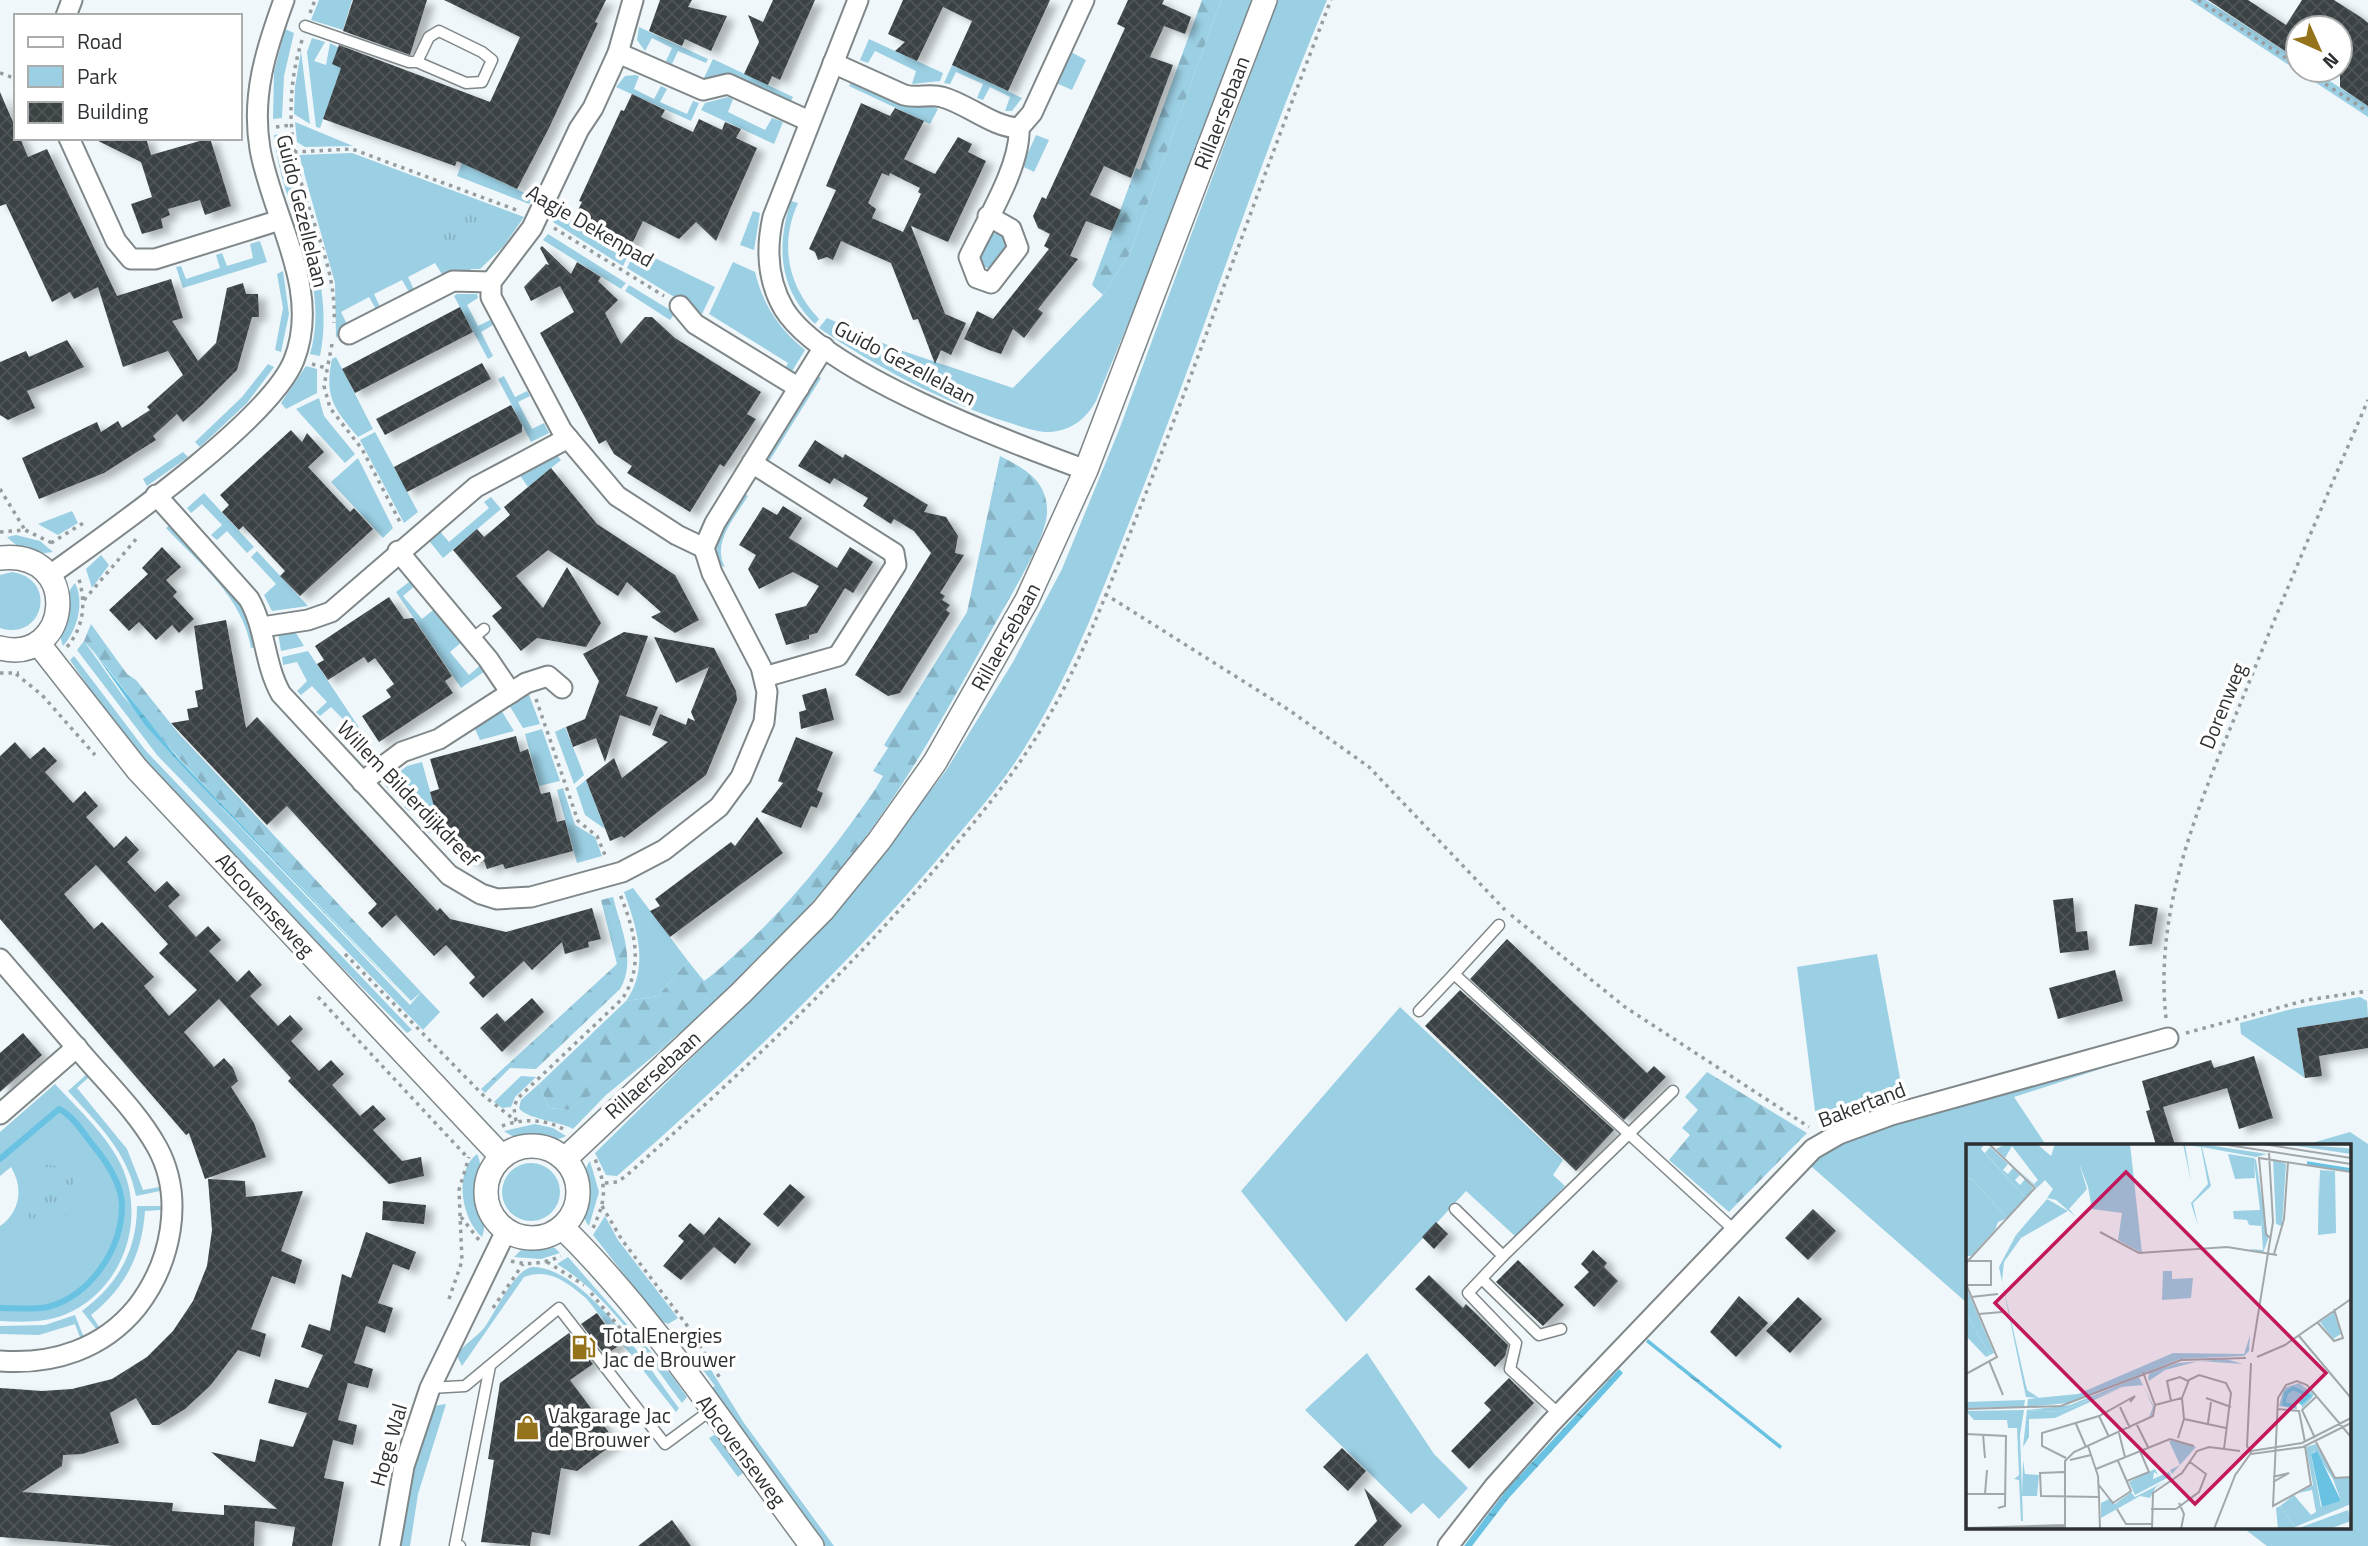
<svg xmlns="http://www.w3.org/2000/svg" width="2368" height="1546" viewBox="0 0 2368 1546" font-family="'Titillium Web',sans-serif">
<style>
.green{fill:#9bcfe3}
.forest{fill:url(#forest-firs)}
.park{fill:url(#park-tufts)}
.water{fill:url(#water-ripples)}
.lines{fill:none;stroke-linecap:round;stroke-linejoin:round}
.stream{stroke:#69c2e2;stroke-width:6}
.building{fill:url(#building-cross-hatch);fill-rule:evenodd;filter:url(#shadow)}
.service-casing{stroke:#7f8789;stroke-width:13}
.minor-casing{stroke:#7f8789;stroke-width:23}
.tertiary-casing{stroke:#7f8789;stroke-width:26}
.path{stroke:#979d9f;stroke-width:3.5;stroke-dasharray:3.5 5;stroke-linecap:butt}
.service{stroke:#fff;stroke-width:10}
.minor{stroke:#fff;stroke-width:19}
.tertiary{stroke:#fff;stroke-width:23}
.labels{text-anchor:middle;stroke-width:7;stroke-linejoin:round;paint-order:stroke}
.street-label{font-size:21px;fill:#2e3133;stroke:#fff}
.poi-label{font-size:21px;fill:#2e3133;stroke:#fff;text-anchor:start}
.inset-river{fill:none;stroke:#69c2e2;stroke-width:3.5}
.inset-road{fill:none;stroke:#a2a8aa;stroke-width:2}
.view{fill:#c2185b;fill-opacity:0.15;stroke:#c2185b;stroke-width:3.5}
.inset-edge{fill:none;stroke:#2e3133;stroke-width:3.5}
</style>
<defs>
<pattern id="forest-firs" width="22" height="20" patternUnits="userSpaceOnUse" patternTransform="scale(1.75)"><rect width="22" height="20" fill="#9bcfe3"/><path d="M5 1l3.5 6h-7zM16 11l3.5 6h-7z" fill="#86b2c3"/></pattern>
<pattern id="park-tufts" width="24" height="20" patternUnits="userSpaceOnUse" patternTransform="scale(1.75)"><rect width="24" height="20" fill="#9bcfe3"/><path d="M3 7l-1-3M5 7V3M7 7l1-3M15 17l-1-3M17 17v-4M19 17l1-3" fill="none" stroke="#86b2c3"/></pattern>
<pattern id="water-ripples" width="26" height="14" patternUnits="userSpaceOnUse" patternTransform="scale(1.75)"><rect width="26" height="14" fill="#69c2e2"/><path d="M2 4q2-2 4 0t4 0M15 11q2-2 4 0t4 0" fill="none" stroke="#579eb8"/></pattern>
<pattern id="building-cross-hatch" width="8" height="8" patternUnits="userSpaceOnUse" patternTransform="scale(1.75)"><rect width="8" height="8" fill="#3b4244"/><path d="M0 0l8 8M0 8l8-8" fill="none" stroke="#4f5557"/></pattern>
<filter id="shadow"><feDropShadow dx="8" dy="4.5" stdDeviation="3.5" flood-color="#0004"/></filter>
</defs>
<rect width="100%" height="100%" fill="#eff7fa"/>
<g class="green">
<path d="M319 0H352L343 30 311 20Z"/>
<path d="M1221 0H1252L1173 214 1096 401C1086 419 1071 431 1049 432 1035 432 1020 426 1007 422 940 401 876 367 819 328L827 318 894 348 1013 388 1103 295 1130 253Z"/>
<path d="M1278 0H1327C1256 168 1201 344 1133 513 1100 596 1069 680 1020 755 996 792 965 826 937 860 839 975 731 1076 617 1176L606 1175 595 1153 766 985 844 903 947 769 1013 662 1062 569 1119 430Z"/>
<path d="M2190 0H2206L2298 60V70H2313L2368 106V117Z"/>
<path d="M639 27 708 59 706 63 678 51 672 64 666 61 672 48 652 38 645 51 637 40Z"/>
<path d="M285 29 294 33 284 76 282 118 273 119 274 72Z"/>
<path d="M312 38 325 42 314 61 326 65 330 43 347 52 320 128 316 127 307 52Z"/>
<path d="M869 39 943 73 940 81 912 84 916 71 875 51 868 63 860 60Z"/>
<path d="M301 51 310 124 294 114 295 87Z"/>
<path d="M1069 51 1086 60 1072 90 1054 82Z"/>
<path d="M713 59 793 97 790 103 702 82Z"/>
<path d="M952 65 1022 98 1012 111H1005L1010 97 990 87 983 100 977 98 983 84 956 72 950 84 944 83Z"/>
<path d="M635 75 639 76 634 89 654 99 661 86 667 89 660 102 687 114 693 101 699 103 691 121 616 87 625 76Z"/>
<path d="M852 80 909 106 927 104 938 109 930 124 849 86Z"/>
<path d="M728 97 733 99 728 112 765 130 772 118 783 122 774 144 701 110 705 103Z"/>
<path d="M295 122 353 146 305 147 297 142Z"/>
<path d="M283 134C294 211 336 277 320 356L310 354C332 279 281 209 274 135Z"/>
<path d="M1036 135 1049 140 1034 172 1022 166Z"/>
<path d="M352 153 524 217 503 247 480 269H471L470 273 443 276 435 263 408 277 415 292 410 294 402 280 374 294 381 309 377 311 369 297 341 312 348 326 336 338 335 283 299 155Z"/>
<path d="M462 163 533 197 529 204 457 176Z"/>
<path d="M791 201 798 203C779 245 788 286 819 319L815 324C779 289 776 247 791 201Z"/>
<path d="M753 211 760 213 754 250 740 245Z"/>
<path d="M557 213 632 247 623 266 553 222Z"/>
<path d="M997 233 1004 235 1009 246 992 270 983 266 979 254 991 234Z"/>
<path d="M548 234 626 283 621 289 543 240Z"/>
<path d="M260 241 267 262 183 288 176 267 181 266 186 279 220 268 216 255 222 253 227 266 253 258 250 244Z"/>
<path d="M636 249 715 287 702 314 627 268Z"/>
<path d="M733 262 755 272C763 305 779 329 805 350L791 373 785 369 788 363 709 314Z"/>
<path d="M283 271 289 314 281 352 275 350 283 308 277 274Z"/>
<path d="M629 285 675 313 670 320 625 291Z"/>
<path d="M457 294H477L478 298 467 305 478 326 490 320 493 325 481 332 493 356 488 359 454 296Z"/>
<path d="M336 357 373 429 358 437C334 409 324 397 332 359Z"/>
<path d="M268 364 274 367 247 403 200 447 195 442 242 397Z"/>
<path d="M306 366 317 369V393L286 409 281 403Z"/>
<path d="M817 375 821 378 768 463 763 461Z"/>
<path d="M504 376 515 397 527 391 530 396 518 402 532 429 544 423 549 433 531 442 498 379Z"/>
<path d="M319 398 324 416 355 454 345 463 296 409Z"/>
<path d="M375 432 418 512 404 523 360 440Z"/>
<path d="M183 452 188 457 147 486 143 479Z"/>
<path d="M556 454 561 460 528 487 519 474Z"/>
<path d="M358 458 393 528 383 538 331 482Z"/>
<path d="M204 493 254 547 247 553 227 531 217 540 211 535 222 525 202 504 191 513 187 508Z"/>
<path d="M743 493 748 496C736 516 711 543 725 567L717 564 716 540Z"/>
<path d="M491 497 501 509 443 558 426 537 437 528 449 542 489 508 484 502Z"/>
<path d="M72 511 78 523 58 535 38 524Z"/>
<path d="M171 524 247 609 257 647 251 648C243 598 200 564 166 528Z"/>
<path d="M16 535 40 541 53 552C35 555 21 551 7 537Z"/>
<path d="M257 551 308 606 272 611 264 595 276 584 251 557Z"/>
<path d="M101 555 109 565 92 588 86 569Z"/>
<path d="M12 572C59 579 43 642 0 628V575Z"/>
<path d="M413 579 417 584 403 596 422 619 437 607 464 640 450 652 469 675 483 663 488 669 461 688 396 592Z"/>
<path d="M75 583C85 603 77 630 63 646 56 630 63 596 75 583Z"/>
<path d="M294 630 304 646 281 651 278 633Z"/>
<path d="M84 641 123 696 224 810 410 1005 421 992 440 1012 423 1030 157 755 77 650Z"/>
<path d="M308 651 372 747 374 754 364 763 355 753 365 743 350 727 340 737 336 733 346 722 331 707 320 716 316 712 327 702 312 686 301 695 297 691 307 681 297 662 283 665 282 657Z"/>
<path d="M74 656 146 751 412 1030 407 1033C290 913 163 800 70 660Z"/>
<path d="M528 692 540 724 523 728 509 705Z"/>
<path d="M501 710 514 731 480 740 474 727Z"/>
<path d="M565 727 584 775 574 784 555 732Z"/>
<path d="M542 729 560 781 539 786 525 734Z"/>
<path d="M422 762 439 824 429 833 424 828 435 817 420 801 409 811 404 807 415 797 400 781 389 790 384 784 407 766Z"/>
<path d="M586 780 605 829 585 815 576 788Z"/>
<path d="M563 788 575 825 595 837 602 856 577 863 557 790Z"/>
<path d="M633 888 688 961 658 996 626 1001C650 968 637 928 624 892Z"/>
<path d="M1877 954 1903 1094 1816 1119 1797 967Z"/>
<path d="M2360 997 2367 1001 2368 1017 2297 1028 2305 1078 2241 1034 2240 1023 2292 1009Z"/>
<path d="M1400 1007 1563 1160 1553 1175 1565 1186 1516 1237 1466 1191 1346 1322 1241 1191Z"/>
<path d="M679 1035 606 1095 573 1129C559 1121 526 1119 519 1108L521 1100 539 1084 549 1108 568 1110Z"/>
<path d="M2132 1053 2134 1058 2014 1097 2046 1145H1967V1303L1812 1167 1808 1170 1800 1167 1854 1134Z"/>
<path d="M87 1074 89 1077 77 1088 127 1149 143 1190 159 1187 160 1191 136 1196C128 1152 96 1122 68 1091Z"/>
<path d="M521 1076 536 1077 515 1097 511 1107 502 1108 494 1102Z"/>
<path d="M55 1084C78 1109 108 1136 122 1167 147 1223 121 1292 64 1315 43 1323 22 1322 0 1321V1226C20 1212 24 1188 11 1167L0 1176V1132Z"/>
<path d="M535 1124 553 1128 566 1136C550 1144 518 1142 504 1131Z"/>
<path d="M2350 1132 2368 1144V1546H2267L2242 1527H2349V1145H2305Z"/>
<path d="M477 1154C484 1168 477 1179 478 1193 479 1208 488 1223 482 1237 462 1220 453 1172 477 1154Z"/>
<path d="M590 1161 599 1192 589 1226C578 1215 580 1173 590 1161Z"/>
<circle cx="531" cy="1192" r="29"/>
<path d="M137 1206H161V1210L145 1211C142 1255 125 1288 91 1315L100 1328 97 1330 82 1311C118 1284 137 1251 137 1206Z"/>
<path d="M605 1216 618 1240 678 1318 668 1324 661 1321 593 1235Z"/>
<path d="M539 1244 555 1248 560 1253 541 1259 514 1257 522 1249Z"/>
<path d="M568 1257 673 1377 687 1397 682 1403C645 1354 610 1296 557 1264Z"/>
<path d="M532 1267C586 1267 648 1367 679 1408L676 1412 586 1298C568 1283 549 1267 524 1277L462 1366 457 1356C463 1344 476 1338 484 1328 496 1312 513 1271 532 1267Z"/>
<path d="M75 1315 84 1338 81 1340 75 1324 39 1335 0 1334V1326L45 1325Z"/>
<path d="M1367 1353 1434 1454 1468 1488 1439 1519 1423 1503 1411 1514 1305 1410Z"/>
<path d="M703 1357 744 1423 834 1546H824L709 1390 715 1386 697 1362Z"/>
<path d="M446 1404 418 1494 410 1546H399L414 1463 433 1406Z"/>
<path d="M716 1434 744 1472 738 1477 709 1438Z"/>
</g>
<g class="forest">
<path d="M1202 0H1221L1130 253 1103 295 1092 285 1136 168 1140 170Z"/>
<path d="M1000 456C1024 468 1048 481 1047 512 1047 536 1014 590 1001 613 960 687 920 762 870 831 828 888 779 940 729 990 681 1038 624 1073 568 1110L549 1108 539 1084 626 1001 658 996 688 961 704 981C717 972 729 960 741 949 793 902 836 846 876 788L883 776 873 771 888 748 884 745 967 612Z"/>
<path d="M91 624 127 674 136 680 179 734 421 992 411 1001C333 919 254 840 178 757 144 720 117 676 84 641Z"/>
<path d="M613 897C620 926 637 961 620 989L536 1069 510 1068 485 1093 481 1089 617 964 601 900Z"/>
<path d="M1707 1072 1807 1133 1729 1212 1669 1160 1690 1135 1682 1128 1698 1110 1685 1097Z"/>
</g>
<g class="park">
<path d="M439 205 486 220 476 249 432 236 425 247 418 244 421 236 429 235Z"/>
<path d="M46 1164 77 1170 65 1222 27 1218Z"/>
</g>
<g class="water">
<path d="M94 652 176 756 413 1005 187 771 145 725Z"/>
<path d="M1648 1339 1782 1446 1780 1449 1646 1342Z"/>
<path d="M1619 1369 1623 1373 1508 1499 1472 1546H1464L1508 1488Z"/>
</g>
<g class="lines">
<path class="stream" d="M0 1159 59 1109C73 1116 82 1131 92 1144 106 1161 121 1182 122 1205 122 1249 91 1295 48 1307 34 1310 15 1308 0 1308"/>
</g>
<g class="building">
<path d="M353 0H427L410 55 343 31Z"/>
<path d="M444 0H606L595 22 598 23 549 128 517 189 457 161 455 166 323 119 341 68 332 64 339 45 490 102 520 37Z"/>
<path d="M660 0H692L688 7 727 16 711 51 685 39 682 46 649 31Z"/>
<path d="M773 0H815L780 80 772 76 768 85 744 74 759 42 748 15 763 22Z"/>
<path d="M903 0H1050L1008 91 952 65 972 21 943 7 917 61 895 51 905 42 888 34Z"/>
<path d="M1128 0H1164L1162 4 1191 17 1185 34 1164 26 1150 57 1173 65 1131 178 1104 166 1090 195 1121 210 1112 231 1086 221 1070 256 1078 259 1038 309 1043 313 1024 338 1013 329 1001 354 989 350 964 339 977 311 993 319 1049 249 1044 246 1050 234 1038 228 1033 216 1042 197 1046 199 1125 28 1117 24Z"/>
<path d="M2208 0H2248L2286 25 2302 0H2334L2362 18 2368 23V106L2340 87V28H2298V37L2288 53Z"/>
<path d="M0 92 16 129V138H20L28 157 47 149 117 296 171 279 183 318 172 321 198 361 216 343 227 288 243 283 246 294H258L259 317H252L237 370 202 405 183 422 177 414 153 436 156 440 104 473 39 499 22 458 97 422 101 432 118 421 122 428 150 410 147 407 183 375 168 351 123 367 98 287 74 299 70 292 52 302 6 204 0 206Z"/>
<path d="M632 94 665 110 661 117 693 132 699 119 722 130 725 122 741 129 736 138 757 148 716 241 696 222 679 239 643 221 631 246 573 220 582 202 579 201 621 110 624 111Z"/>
<path d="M861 103 890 116 895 108 924 121 904 159 935 174 958 137 972 144 968 152 986 161 948 242 911 226 945 314 966 323 951 355 941 350 935 364 918 319 913 320 891 263 841 241 833 260 827 257 818 260 815 252 809 249 836 190 826 186ZM882 173 889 176 890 173 920 188 918 192 921 194 903 232 872 218 876 209 868 203Z"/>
<path d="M92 138H146L151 155 210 138 231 206 205 215 200 200 168 209 170 215 161 219 163 228 142 234 131 204 152 197 141 162Z"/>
<path d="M542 246 571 274 577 262 601 277 598 281 618 300 605 313 621 344 645 317H652L675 338 761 392 747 414 756 419 724 467 720 464 690 512 627 473 632 466 614 454 606 440 599 444 540 333 574 312 560 286 531 301 524 287 546 264 549 265 540 248Z"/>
<path d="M460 307 473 332 355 393 342 369Z"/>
<path d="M67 340 84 367 27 391 35 408 8 420 0 415V362L26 351 29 357Z"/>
<path d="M482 363 491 379 385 435 376 419Z"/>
<path d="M511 405 522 425V432L407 492 394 467Z"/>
<path d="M291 430 302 442 307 433 324 452 308 467 350 512 354 508 373 529 300 596 280 576 285 571 243 526 239 530 222 512 229 505 220 495Z"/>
<path d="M815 440 843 458 845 454 928 505 924 512 946 517 958 536 955 553 964 555 940 593 945 596 942 600 950 605 946 610 950 613 900 693 888 696 855 675 931 553 914 531 894 519 891 524 863 506 868 498 834 478 830 484 798 466Z"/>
<path d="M551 468 597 524 675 575 699 620 675 633 651 617 661 612 627 582 618 596 548 550 516 576 543 608 567 567 601 623 586 647 537 638 521 651 492 616 502 608 453 550 477 529 484 537 510 515 504 507Z"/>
<path d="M783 506 802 518 789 538 837 568 850 547 873 562 853 593 845 588 817 633 809 635V639L786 645 775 614 806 606 819 586 793 572 759 589 748 569 756 555 739 545 763 507 777 515Z"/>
<path d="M162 547 181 567 166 580 177 592 173 596 194 619 179 633 172 625 156 640 139 622 129 631 109 610 148 574 142 568Z"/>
<path d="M389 597 404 619 413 618 438 655 452 676 445 681 453 693 379 742 362 716 391 697 386 690 394 684 375 658 368 663 364 657 328 680 317 664 324 660 315 646Z"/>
<path d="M226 620 246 728 257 717 437 911 440 908 450 919 506 932 592 908 601 939 588 942 589 947 565 954 562 942 532 970 524 961 483 998 469 983 475 977 446 945 434 956 396 915 382 928 368 913 377 904 287 806 267 825 171 723 189 720 187 709 198 707 195 691 203 689 194 626Z"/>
<path d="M624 632 648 636 626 696 658 707 650 726 620 715 605 762 596 738 573 747 566 727 585 719 599 681 583 654Z"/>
<path d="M654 637 714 648 736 691 737 700 706 775 624 838 622 836 610 841 586 780 614 758 622 778 668 742 652 735 660 714 686 725 688 718 695 721 691 712 709 667 676 683Z"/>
<path d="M826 688 834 720 801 729 799 712 806 710 802 695Z"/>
<path d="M516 736 520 752 528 749 541 794 550 792 557 822 565 820 573 851 505 869 503 864 487 869 484 861 473 864 440 828 430 792 439 789 430 759Z"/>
<path d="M796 737 833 752 817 790 823 793 817 808 811 806 801 828 761 812 783 783 778 781Z"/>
<path d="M15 742 30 759 44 747 57 761 45 772 73 803 85 791 98 806 86 817 114 848 126 836 139 850 127 862 155 892 167 881 180 895 168 906 196 937 208 926 221 940 209 951 237 982 249 970 262 985 250 996 278 1026 290 1015 303 1029 291 1041 319 1071 331 1060 344 1074 332 1085 360 1116 373 1105 386 1119 373 1130 402 1161 421 1157 424 1176 389 1184 288 1081 291 1078 219 999 184 1032 214 1067 224 1058 233 1068 238 1081 231 1087 254 1123 266 1157 205 1179 189 1133 186 1135 0 919V756ZM96 865 168 944 159 953 197 990 169 1016 144 986 154 977 102 922 94 929 64 894Z"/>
<path d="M757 817 783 853 670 937 650 911 660 906 655 899 731 842 735 846Z"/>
<path d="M2073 898 2076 932 2087 931 2089 950 2060 953 2053 900Z"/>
<path d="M2135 904 2158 908 2152 944 2129 946Z"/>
<path d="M1507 939 1647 1073 1654 1066 1666 1077 1624 1120 1470 979Z"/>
<path d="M2115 970 2123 1001 2058 1019 2049 988Z"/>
<path d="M1460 990 1614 1130 1576 1171 1425 1026Z"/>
<path d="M532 998 544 1012 502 1052 480 1028 497 1013 505 1022Z"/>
<path d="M2368 1017V1048L2319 1056 2322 1076 2305 1078 2297 1028Z"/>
<path d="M23 1033 42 1055 0 1092V1053Z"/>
<path d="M2254 1056 2273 1118 2239 1129 2227 1088 2163 1107 2175 1145H2156L2146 1111 2150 1110 2142 1081 2211 1060 2214 1068Z"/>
<path d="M208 1179 245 1181 246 1197 303 1191 281 1251 302 1260 295 1284 272 1276 251 1329 266 1334 260 1357 238 1350 210 1386 185 1409 159 1425H152L136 1398 110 1413 119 1443 82 1454 63 1455 62 1466 22 1492 173 1503 172 1511 224 1515V1505L277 1509 211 1452 255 1462 260 1439 293 1447 307 1413 268 1403 275 1379 308 1388 323 1355 301 1347 309 1324 330 1331 342 1274 351 1278 366 1232 416 1252 409 1270 393 1264 378 1303 393 1308 385 1333 366 1326 354 1363 373 1369 368 1388 348 1383 338 1420 357 1425 353 1445 333 1440 324 1478 344 1482 332 1546H292L295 1527 255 1521 254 1546H115L0 1537V1388L42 1391 72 1389 112 1379 147 1357 173 1331 193 1301 207 1266 212 1230Z"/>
<path d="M790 1184 805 1197 778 1227 763 1214Z"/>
<path d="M383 1201 426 1205 424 1224 382 1220Z"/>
<path d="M1813 1209 1836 1231 1808 1260 1785 1238Z"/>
<path d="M719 1217 751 1244 735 1264 714 1247 681 1280 663 1266 684 1241 678 1236 690 1223 704 1235Z"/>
<path d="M1436 1222 1448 1234 1434 1249 1422 1237Z"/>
<path d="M1593 1250 1607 1263 1604 1267 1618 1281 1594 1307 1574 1287 1589 1272 1581 1264Z"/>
<path d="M1518 1260 1564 1305 1543 1326 1496 1282Z"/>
<path d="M1429 1275 1463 1308 1466 1304 1508 1345 1505 1356 1495 1367 1415 1289Z"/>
<path d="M1739 1296 1768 1323 1736 1357 1710 1332Z"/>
<path d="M1798 1297 1822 1319 1790 1353 1766 1331Z"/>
<path d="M597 1313 620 1345 605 1355 581 1324Z"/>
<path d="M569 1333 593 1364 570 1380 616 1442 577 1471 561 1468 550 1535 532 1532 530 1546 481 1542 494 1460 488 1459 500 1383Z"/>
<path d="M1509 1378 1534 1403 1469 1469 1451 1451 1491 1410 1484 1403Z"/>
<path d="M1342 1448 1366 1471 1348 1491 1323 1467Z"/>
<path d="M1364 1488 1402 1526 1383 1546H1354L1377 1521Z"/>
<path d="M672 1520 691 1546H638Z"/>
</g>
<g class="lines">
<defs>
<g id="service">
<path d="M305 26 409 62H417L466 83 482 82 492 60 482 52 439 31 429 37 417 62"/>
<path d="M472 639 484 629"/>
<path d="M1499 925 1454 974 1733 1229"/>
<path d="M1419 1011 1454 974"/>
<path d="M1455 1209 1503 1256 1673 1091"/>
<path d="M1503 1256 1468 1293 1516 1343 1510 1369 1559 1414"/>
<path d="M1482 1279 1539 1335 1561 1329"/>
<path d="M430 1388 465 1386 559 1308 665 1444 711 1410"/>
<path d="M460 1546 455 1545 490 1366"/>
</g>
<g id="minor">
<path d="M633 0 618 53 593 108 579 129 532 228 491 282V297L562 431 617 496 677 535 704 548"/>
<path d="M858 0 773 217C766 248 767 280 784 309 823 373 1014 444 1086 470"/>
<path d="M66 16 72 0"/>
<path d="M618 53 703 90 728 84 809 121"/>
<path d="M833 63 904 95C918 99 929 93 942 97 968 104 992 127 1019 128"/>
<path d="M69 138 116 241 131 259H155L280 220"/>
<path d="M988 216 1011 229 1018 248 991 283 977 278 969 257C986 221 1021 166 1019 128L1032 113 1084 0"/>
<path d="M680 306 695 324 799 388"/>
<path d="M349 334 453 281 491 282"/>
<path d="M752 463 894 553 896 565 838 656 764 677"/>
<path d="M156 495 249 599C266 629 264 664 281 694L449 875 481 894 497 899 531 897 622 872 664 850 719 807 741 777 764 722 767 692 761 667 712 573 704 548 715 523 824 347"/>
<path d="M398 551 488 659 511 693"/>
<path d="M50 575C107 534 270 421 294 360 322 289 272 218 260 149 251 96 266 49 284 0"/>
<path d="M262 627 308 620 331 612 476 487 568 438"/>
<path d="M362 782 402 752 439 739 526 683 548 676 562 688"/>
<path d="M0 959C28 991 56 1024 84 1056 109 1085 138 1113 157 1147 185 1198 171 1263 137 1307 103 1349 53 1365 0 1361"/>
<path d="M0 1114 77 1047"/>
<path d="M390 1546 404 1466 430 1388 506 1231"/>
<path d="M1448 1546 1494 1487 1550 1424 1813 1149 1839 1134 1891 1115 2168 1038"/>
</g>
<g id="tertiary">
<path d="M0 558C83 549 71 666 0 648"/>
<path d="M38 643 137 769 502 1157"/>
<circle cx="532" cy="1192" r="46"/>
<path d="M565 1159 741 993 823 910 879 841 935 762 1027 600 1086 470 1265 0"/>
<path d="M563 1228C656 1319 733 1441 812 1546"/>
</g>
</defs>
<use href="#service" class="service-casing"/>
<use href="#minor" class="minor-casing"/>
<use href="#tertiary" class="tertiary-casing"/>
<g class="path">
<path d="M2198 0 2298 66"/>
<path d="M310 13 315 0"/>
<path d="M302 40C287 88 288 134 301 182 314 229 337 273 334 323"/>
<path d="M2304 70 2368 112"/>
<path d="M0 73 16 79"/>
<path d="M276 127 291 125"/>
<path d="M294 152 352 149 519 211"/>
<path d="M554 228 664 296"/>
<path d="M332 344 324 386 330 408 362 449 401 524"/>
<path d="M312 364 326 368"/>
<path d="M0 489 25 530"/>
<path d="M0 532 25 530 52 543"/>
<path d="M51 543 85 522"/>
<path d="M1105 594 1289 710 1369 767 1505 910"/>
<path d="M84 600 137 538"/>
<path d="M67 647C84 626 86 605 79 579"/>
<path d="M0 673H19"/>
<path d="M16 674 42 695 95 755"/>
<path d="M536 699 578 821 597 836 605 855"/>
<path d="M1511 915 1625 1007 1809 1127"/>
<path d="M345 954 483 1095 516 1121"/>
<path d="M318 997 468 1158"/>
<path d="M2166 1018C2153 901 2205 791 2248 685 2286 590 2327 495 2368 400"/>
<path d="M2186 1033 2307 1000 2368 991"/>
<path d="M516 1121 514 1108 517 1099 622 999C645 966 634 928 619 892"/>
<path d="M502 1126C523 1118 546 1119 565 1130"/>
<path d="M605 1183 617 1182 626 1176C733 1081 836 984 930 875 968 830 1006 786 1037 736 1084 661 1113 575 1146 493 1210 330 1267 163 1331 0"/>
<path d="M602 1206 622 1240 686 1324 720 1378"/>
<path d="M461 1217 479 1240"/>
<path d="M593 1228C606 1200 607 1187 595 1159"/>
<path d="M511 1261C529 1266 545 1263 561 1256"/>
<path d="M547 1262 584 1285"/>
<path d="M591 1293 624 1333"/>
<path d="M449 1299 462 1261 459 1190 469 1157"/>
<path d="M493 1308 523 1264"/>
</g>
<use href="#service" class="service"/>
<use href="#minor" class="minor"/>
<use href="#tertiary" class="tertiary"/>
</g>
<defs>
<symbol id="fuel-bare" viewBox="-9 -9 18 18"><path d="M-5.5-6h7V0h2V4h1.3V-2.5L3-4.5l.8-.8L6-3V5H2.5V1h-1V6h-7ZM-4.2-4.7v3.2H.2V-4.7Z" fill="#95731b" stroke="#fff" stroke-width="2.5" paint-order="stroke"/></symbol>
<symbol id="shop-bare" viewBox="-9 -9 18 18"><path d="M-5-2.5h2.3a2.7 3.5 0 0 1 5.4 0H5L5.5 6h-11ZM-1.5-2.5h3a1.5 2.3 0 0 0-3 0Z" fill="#95731b" stroke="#fff" stroke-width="2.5" paint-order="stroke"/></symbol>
</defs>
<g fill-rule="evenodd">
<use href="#fuel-bare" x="566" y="1330" width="35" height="35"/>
<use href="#shop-bare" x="510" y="1410" width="35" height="35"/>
</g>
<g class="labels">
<g class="street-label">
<text transform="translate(1222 113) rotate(-69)" y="7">Rillaersebaan</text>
<text transform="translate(302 211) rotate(76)" y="7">Guido Gezellelaan</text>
<text transform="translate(590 226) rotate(30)" y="7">Aagje Dekenpad</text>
<text transform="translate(905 363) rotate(28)" y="7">Guido Gezellelaan</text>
<text transform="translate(1006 637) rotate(-61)" y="7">Rillaersebaan</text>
<text transform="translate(2223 706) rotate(-68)" y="7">Dorenweg</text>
<text transform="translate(408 794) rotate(46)" y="7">Willem Bilderdijkdreef</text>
<text transform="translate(265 905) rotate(47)" y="7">Abcovenseweg</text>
<text transform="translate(653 1075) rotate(-42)" y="7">Rillaersebaan</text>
<text transform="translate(1862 1105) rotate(-21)" y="7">Bakertand</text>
<text transform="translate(389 1445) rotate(-74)" y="7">Hoge Wal</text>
<text transform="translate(741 1451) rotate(53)" y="7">Abcovenseweg</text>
</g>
<g class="poi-label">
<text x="603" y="1343">TotalEnergies<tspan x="603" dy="24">Jac de Brouwer</tspan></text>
<text x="548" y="1423">Vakgarage Jac<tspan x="548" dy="24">de Brouwer</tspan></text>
</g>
</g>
<g transform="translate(1966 1144)">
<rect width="385" height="385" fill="#eff7fa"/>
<path d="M40 0H71L85 12 89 0H164L176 109 152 96 156 69 126 65 122 43 113 19 121 45 103 65 110 73 90 56 81 54 87 45 79 36 71 44 51 25 68 40 72 36 46 2 39 14 30 5ZM217 0H235L301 10 290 13 236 3 245 42 227 59 232 82 225 59 242 40 235 3 219 1 225 37ZM319 0 380 4 385 5V10ZM24 3 42 20 37 26 42 30 47 24 54 31 49 36 54 41 59 35 67 44 60 54 19 9ZM262 10 288 14 290 16 302 95 297 109 283 105 297 106 295 75V82L283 81 281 76 268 75 267 67 294 66 288 16 289 34 269 35ZM353 26 354 55V26L369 27 370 89 352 91ZM5 34 41 74 32 78 29 86 8 94 0 93V36ZM50 91 55 94 38 118 36 137 61 246 73 254 60 253 33 123ZM197 127H206V135L227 134 225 154 196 156ZM368 168 375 190 367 195 354 178ZM284 191 283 207 278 212 214 215 102 259 61 263 62 255 112 250 207 209 278 210ZM173 233 188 263 186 271 183 273 187 263 177 241 155 243 93 268 61 266 104 261ZM333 239 348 250 346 254 336 264 335 257H330L331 265 313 262 318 244ZM59 256 58 263 0 264V258ZM208 296 230 303 206 330 204 326 214 321 203 297ZM350 300 368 333H385V360L329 383 314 362 328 351 345 371 350 368 346 346 333 349 347 341 340 303ZM349 307 367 335 375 357 355 363 345 310ZM57 316 59 330 73 331 71 352H56ZM189 325 192 331 188 328 187 335 203 328 205 332 169 351 163 338ZM204 335 190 343 184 354 174 352 135 374V359L143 355 149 360 165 348 169 353Z" fill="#9bcfe3" fill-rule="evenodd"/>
<path d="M0 0H18L15 5 60 54 41 74 5 34 0 36ZM307 15 320 20 316 82 310 80ZM81 55 102 67 55 94 50 91ZM29 86 5 112H0V93ZM0 169 24 211 20 213 0 192ZM260 215 277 220 233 217 199 226 183 237 182 233 184 228 212 219ZM161 241 89 274 63 275V293L57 303 61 266 93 268ZM58 266 54 291 57 377H55L53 336 48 335 53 331 51 284H42L41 276H8L0 267ZM314 362 329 383 326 385H312L310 364ZM382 366 385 377 363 385H330Z" fill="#9bcfe3"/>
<path d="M0 143 28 209 24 211 0 169Z" fill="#9bcfe3"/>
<path d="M351 307 375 357 356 363 345 310Z" fill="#69c2e2"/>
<path class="inset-river" d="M341 19 385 26M330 262 318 260 320 249 327 244 343 252 334 260"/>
<path class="inset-road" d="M255 0 385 20M297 0 385 14M134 88 173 109 261 103 311 111M305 95 300 90 293 14 385 28M308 110 318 75 322 18M0 119 69 44 23 0M0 140 31 213 0 230M0 141H25V117H2M5 153 32 150M13 170 36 168M351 178 368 197 377 194 368 165M333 192 385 254M286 208 307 78 303 9M291 213 319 201 385 155M23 217 37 251M240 254 265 263M205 257 201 237 214 233 222 237M189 261 216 254 223 236 233 231 260 239 265 249 258 305M154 263 164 284M0 265 95 262 215 216 280 214M312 265 333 267 339 298M133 272 143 293M218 275 260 284M242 279 245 258M110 280 120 303M171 281 182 303M153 289 159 313M0 290 40 292 39 362 32 364M17 290 19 314M212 294 218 275 216 254M349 294 336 266 351 252M350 298 369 334 385 333M122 302 132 332 133 353M339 302 345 341 307 362 312 254 320 241 331 237 341 241 385 293M285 307 336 299 385 274M285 310 337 303 385 279M100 314 76 302V289L133 272 169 252 164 258M104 316 125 311M130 325 204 295 228 302M98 328 74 329 75 352 133 353M270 330 285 309 281 302 285 219M161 337 183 328 174 307M307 338 323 329 307 333M132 340 147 359 165 347 152 317M0 350H39M19 350 21 326M133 353 134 385M213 359 218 370 215 385M151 365 160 380H186M185 365H210M210 365 233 348 240 330 224 318M47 383H99M0 384 99 381M99 385V317L108 308 187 272 189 261 177 228M186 385 187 349 216 329 231 307 243 303 274 307M248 385 270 329"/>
<path class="view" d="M160 28 360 229 229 360 29 159Z"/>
<rect width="385" height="385" class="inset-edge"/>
</g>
<rect x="14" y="14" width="228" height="126" fill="#ffffff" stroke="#abadad" stroke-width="2"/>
<rect x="28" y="37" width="35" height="10" fill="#ffffff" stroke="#abadad" stroke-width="2"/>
<text x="77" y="49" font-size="21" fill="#2e3133">Road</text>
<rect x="28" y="66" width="35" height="21" fill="#9bcfe3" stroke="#abadad" stroke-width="2"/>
<text x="77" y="84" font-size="21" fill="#2e3133">Park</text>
<rect x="28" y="102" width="35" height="21" fill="url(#building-cross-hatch)" stroke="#abadad" stroke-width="2"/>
<text x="77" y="119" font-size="21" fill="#2e3133">Building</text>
<g transform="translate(2319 49) rotate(135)"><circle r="33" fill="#ffffff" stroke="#abadad" stroke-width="2"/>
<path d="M0-5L12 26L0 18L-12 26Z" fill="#95731b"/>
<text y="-10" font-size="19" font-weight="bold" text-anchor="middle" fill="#2e3133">N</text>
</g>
</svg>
